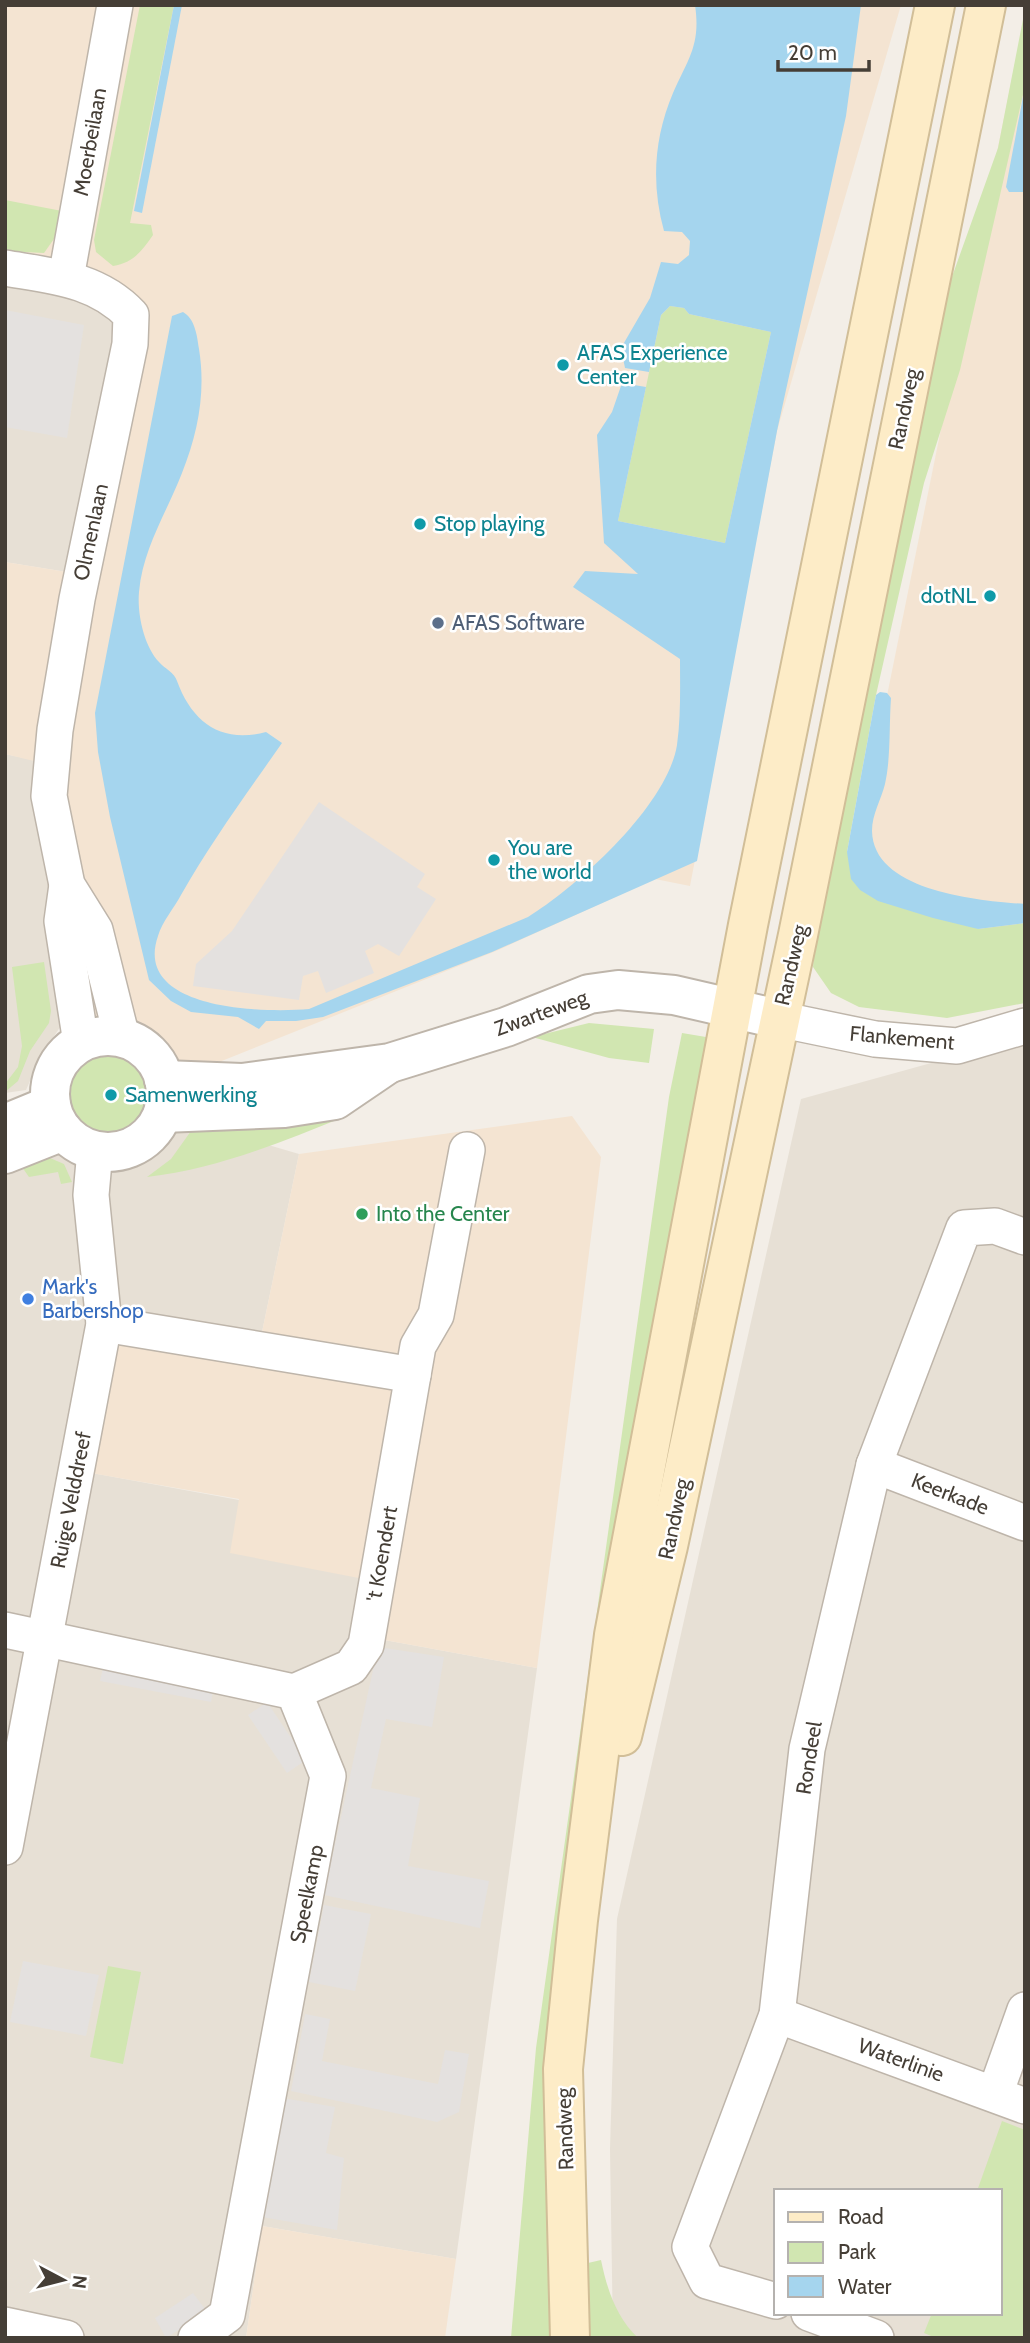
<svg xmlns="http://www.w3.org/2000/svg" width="1030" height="2343" viewBox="0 0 1030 2343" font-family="Cabin,sans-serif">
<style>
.residential{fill:#e7e0d5;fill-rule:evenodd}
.commercial{fill:#f4e4d2}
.green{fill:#d1e6b1}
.parking{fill:#e4e1df}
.water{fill:#a5d5ee}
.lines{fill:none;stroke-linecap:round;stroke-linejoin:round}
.minor-casing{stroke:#beb5aa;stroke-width:38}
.tertiary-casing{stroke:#beb5aa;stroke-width:42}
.secondary-casing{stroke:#d1be98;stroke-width:42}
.minor{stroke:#fff;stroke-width:35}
.tertiary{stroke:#fff;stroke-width:38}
.secondary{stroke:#fdecc7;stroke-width:38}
.culture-dot{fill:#0f9aa8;stroke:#fff;stroke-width:2.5}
.service-dot{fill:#5c6f8a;stroke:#fff;stroke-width:2.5}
.leisure-dot{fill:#2e9e5b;stroke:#fff;stroke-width:2.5}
.shop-dot{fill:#3f7fe0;stroke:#fff;stroke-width:2.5}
.labels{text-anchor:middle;stroke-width:5;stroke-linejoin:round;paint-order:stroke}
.street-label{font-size:21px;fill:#453e36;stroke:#fff}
.culture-label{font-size:21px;fill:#0d838f;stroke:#fff;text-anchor:start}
.service-label{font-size:21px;fill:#4e5e75;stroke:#fff;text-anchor:start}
.leisure-label{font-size:21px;fill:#27864d;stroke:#fff;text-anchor:start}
.shop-label{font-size:21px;fill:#366cbe;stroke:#fff;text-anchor:start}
</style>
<rect width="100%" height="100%" fill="#f3eee7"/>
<g class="residential">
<path d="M5 275 108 302 123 333 73 573 5 562Z"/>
<path d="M5 754 38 761 62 1024 40 1058 26 1090 5 1093Z"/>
<path d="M1025 1037V2338H613L610 2149 617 1919 801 1099ZM776 2191H1000V2313H776Z"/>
<path d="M105 1097 299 1154 261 1337 92 1473 239 1500 369 1580 379 1639 537 1668 456 2259 262 2226 246 2338H5V1113Z"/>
</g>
<g class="commercial">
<path d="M5 5H901L777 431 690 886 655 879 496 951 157 1087 62 1024 38 762 5 754V562L73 573 123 333 108 302 5 275Z"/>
<path d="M1025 14V947L842 918Z"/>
<path d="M572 1116 601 1157 537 1668 379 1639 369 1580 230 1553 239 1499 91 1473 125 1311 261 1337 299 1154Z"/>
<path d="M262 2226 456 2259 445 2338H246Z"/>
</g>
<g class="green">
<path d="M140 5H174L130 223 151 225 153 235C142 251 133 263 113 266L96 252 94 240Z"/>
<path d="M1025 9V86L960 370 924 483 876 695 847 852 978 929 1025 923V1003L947 1018 859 1007 831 993 813 967 815 938 948 288 998 148Z"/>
<path d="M5 200 62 211 56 236 44 253 5 251Z"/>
<path d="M670 306 684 308 689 314 771 332 725 543 618 521 661 315Z"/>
<path d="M44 962 51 1011 49 1023 30 1051 18 1081 5 1092V1084L18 1067 22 1046 12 967Z"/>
<path d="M589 1023 654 1029 649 1063 609 1058 532 1037Z"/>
<path d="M682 1033 718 1039 630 1476 555 2338H511L536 2048 669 1097Z"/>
<circle cx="108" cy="1096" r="44"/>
<path d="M340 1107 344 1117C279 1143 217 1169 147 1177L171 1159 191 1131 234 1130Z"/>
<path d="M50 1158 64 1164 72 1182 61 1184 58 1172 29 1177 22 1167Z"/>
<path d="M108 1966 141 1972 123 2064 90 2057Z"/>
<path d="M1002 2121 1025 2130V2338H936L924 2333 932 2313H1000V2191H977Z"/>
<path d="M601 2260C607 2289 616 2317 638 2338H590L588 2263Z"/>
</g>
<g class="parking">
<path d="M5 310 84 325 67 438 5 427Z"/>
<path d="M319 802 425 874 417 887 436 899 399 956 378 944 365 951 374 973 326 993 318 971 303 976 299 1000 193 986 196 964 232 931Z"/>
<path d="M378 1647 444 1657 432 1727 386 1719 371 1788 420 1798 408 1866 489 1881 480 1928 324 1895Z"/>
<path d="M105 1659 215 1680 211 1702 100 1681Z"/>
<path d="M267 1702 306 1760 287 1773 248 1715Z"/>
<path d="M324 1905 371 1914 355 1991 309 1982Z"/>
<path d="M23 1961 99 1975 86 2036 10 2022Z"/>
<path d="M305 2014 330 2019 322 2061 438 2084 445 2050 469 2054 459 2112 437 2122 291 2091Z"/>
<path d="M283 2098 335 2107 326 2153 344 2158 337 2230 262 2217Z"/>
<path d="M193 2293 205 2309 210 2310 166 2338 155 2318Z"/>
</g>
<g class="water">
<path d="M174 5H182L142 213 134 211Z"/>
<path d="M695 5H861L846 116 777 431 697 861 492 952 323 1017 296 1021H266L259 1029 238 1017 191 1012 171 1001 149 980 110 817 98 752 95 713 172 316 183 312C195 319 197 335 199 349 206 392 198 433 182 473 166 514 143 548 139 592 137 614 144 646 159 662 164 668 175 673 177 681 192 722 221 744 266 732L282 743C247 793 211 842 181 895 174 908 162 922 158 936 132 1011 266 1013 309 1009L528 917C578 886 667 806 677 745 681 717 680 687 680 659L573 587 585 571 638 574 604 543 597 435 612 412 622 383 646 387 618 521 725 543 771 332 689 314 684 308 670 306 661 315 649 372 625 368 621 348 650 298 661 262 678 264 689 255 690 241 682 232 664 231C651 184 654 138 673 93 688 59 701 45 695 5Z"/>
<path d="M1025 86V192H1009L1006 187Z"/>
<path d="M880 692 887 693 891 698C889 726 891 757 885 784 881 800 872 814 872 831 873 892 981 901 1025 904V923L978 929 933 918 878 901 860 890 851 879 847 852 876 695Z"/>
</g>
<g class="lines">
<defs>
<g id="minor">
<path d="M5 268C52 276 97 279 131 315L130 344 77 599 55 730 49 796 67 885 95 930 122 1038"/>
<path d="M66 278 115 5"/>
<path d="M67 885 62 921 81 1043"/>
<path d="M778 1019 875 1039 957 1046 1025 1026"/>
<path d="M104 1324 413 1375"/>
<path d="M874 1465 1025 1523"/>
<path d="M5 1630 294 1692 328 1776 227 2315 196 2338"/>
<path d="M294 1692 351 1667 366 1645 418 1346 436 1315 467 1150"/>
<path d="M5 1847 104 1324 91 1195 95 1150"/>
<path d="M777 2015 1025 2106"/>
<path d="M995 2094 1025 2010"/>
<path d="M776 2301 707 2281 690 2247 777 2015 807 1749 874 1465 964 1228 995 1226 1025 1237"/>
<path d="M809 2313 876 2338"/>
<path d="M5 2325 66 2338"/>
</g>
<g id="tertiary">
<circle cx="108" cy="1094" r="58"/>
<path d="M164 1080 242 1083 390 1063 506 1027 589 994 618 990 674 995 778 1019"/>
<path d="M163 1113 284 1108 335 1100 388 1064"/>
<path d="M5 1124 51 1105"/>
<path d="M5 1154 63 1131"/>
</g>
<g id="secondary">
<path d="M622 1736 668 1546 798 935 986 5"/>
<path d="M570 2338 563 2069 578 1920 614 1635 748 925 935 5"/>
</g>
</defs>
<use href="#minor" class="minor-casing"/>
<use href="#tertiary" class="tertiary-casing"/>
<use href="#secondary" class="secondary-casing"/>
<use href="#minor" class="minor"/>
<use href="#tertiary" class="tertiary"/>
<use href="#secondary" class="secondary"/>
</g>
<g class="culture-dot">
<circle cx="563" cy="365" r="7"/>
<circle cx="420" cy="524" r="7"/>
<circle cx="990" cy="596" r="7"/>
<circle cx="494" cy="860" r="7"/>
<circle cx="111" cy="1095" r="7"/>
</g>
<circle class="service-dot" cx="438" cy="623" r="7"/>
<circle class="leisure-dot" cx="362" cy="1214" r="7"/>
<circle class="shop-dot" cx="28" cy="1299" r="7"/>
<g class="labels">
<g class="street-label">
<text transform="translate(90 142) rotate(-80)" y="7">Moerbeilaan</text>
<text transform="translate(904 409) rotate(-78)" y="7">Randweg</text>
<text transform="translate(91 532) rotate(-78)" y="7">Olmenlaan</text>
<text transform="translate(791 965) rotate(-77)" y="7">Randweg</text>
<text transform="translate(541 1013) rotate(-20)" y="7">Zwarteweg</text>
<text transform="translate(902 1038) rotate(5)" y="7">Flankement</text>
<text transform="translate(950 1494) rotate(21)" y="7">Keerkade</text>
<text transform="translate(71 1500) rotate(-79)" y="7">Ruige Velddreef</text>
<text transform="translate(674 1519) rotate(-78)" y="7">Randweg</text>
<text transform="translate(382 1554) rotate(-80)" y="7">'t Koendert</text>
<text transform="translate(809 1758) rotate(-81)" y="7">Rondeel</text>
<text transform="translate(307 1894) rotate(-79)" y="7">Speelkamp</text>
<text transform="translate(901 2060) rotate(20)" y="7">Waterlinie</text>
<text transform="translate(565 2129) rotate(-92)" y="7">Randweg</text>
</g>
<g class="culture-label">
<text x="577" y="360">AFAS Experience<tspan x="577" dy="24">Center</tspan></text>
<text x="434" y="531">Stop playing</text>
<text x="976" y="603" text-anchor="end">dotNL</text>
<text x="508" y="855">You are<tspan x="508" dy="24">the world</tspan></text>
<text x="125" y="1102">Samenwerking</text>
</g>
<g class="service-label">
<text x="452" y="630">AFAS Software</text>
</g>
<g class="leisure-label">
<text x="376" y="1221">Into the Center</text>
</g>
<g class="shop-label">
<text x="42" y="1294">Mark's<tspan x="42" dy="24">Barbershop</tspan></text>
</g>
</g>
<rect width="1030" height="2343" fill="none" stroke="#453e36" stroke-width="14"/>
<rect x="774" y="2189" width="228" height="126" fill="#ffffff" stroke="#b5b2af" stroke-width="2"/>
<rect x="788" y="2212" width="35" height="10" fill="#fdecc7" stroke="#b5b2af" stroke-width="2"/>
<text x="838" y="2224" font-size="21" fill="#453e36">Road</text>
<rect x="788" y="2242" width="35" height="21" fill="#d1e6b1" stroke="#b5b2af" stroke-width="2"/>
<text x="838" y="2259" font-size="21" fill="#453e36">Park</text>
<rect x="788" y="2276" width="35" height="21" fill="#a5d5ee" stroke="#b5b2af" stroke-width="2"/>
<text x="838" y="2294" font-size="21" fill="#453e36">Water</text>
<g transform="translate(63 2280) rotate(97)" stroke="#ffffff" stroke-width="5" paint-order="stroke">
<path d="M0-5L12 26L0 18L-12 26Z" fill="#453e36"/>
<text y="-10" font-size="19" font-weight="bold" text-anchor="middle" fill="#453e36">N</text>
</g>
<path d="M778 60v10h91v-10" fill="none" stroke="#453e36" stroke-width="3.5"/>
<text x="788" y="60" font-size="21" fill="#453e36" stroke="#ffffff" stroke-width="5" paint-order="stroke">20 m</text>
</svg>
